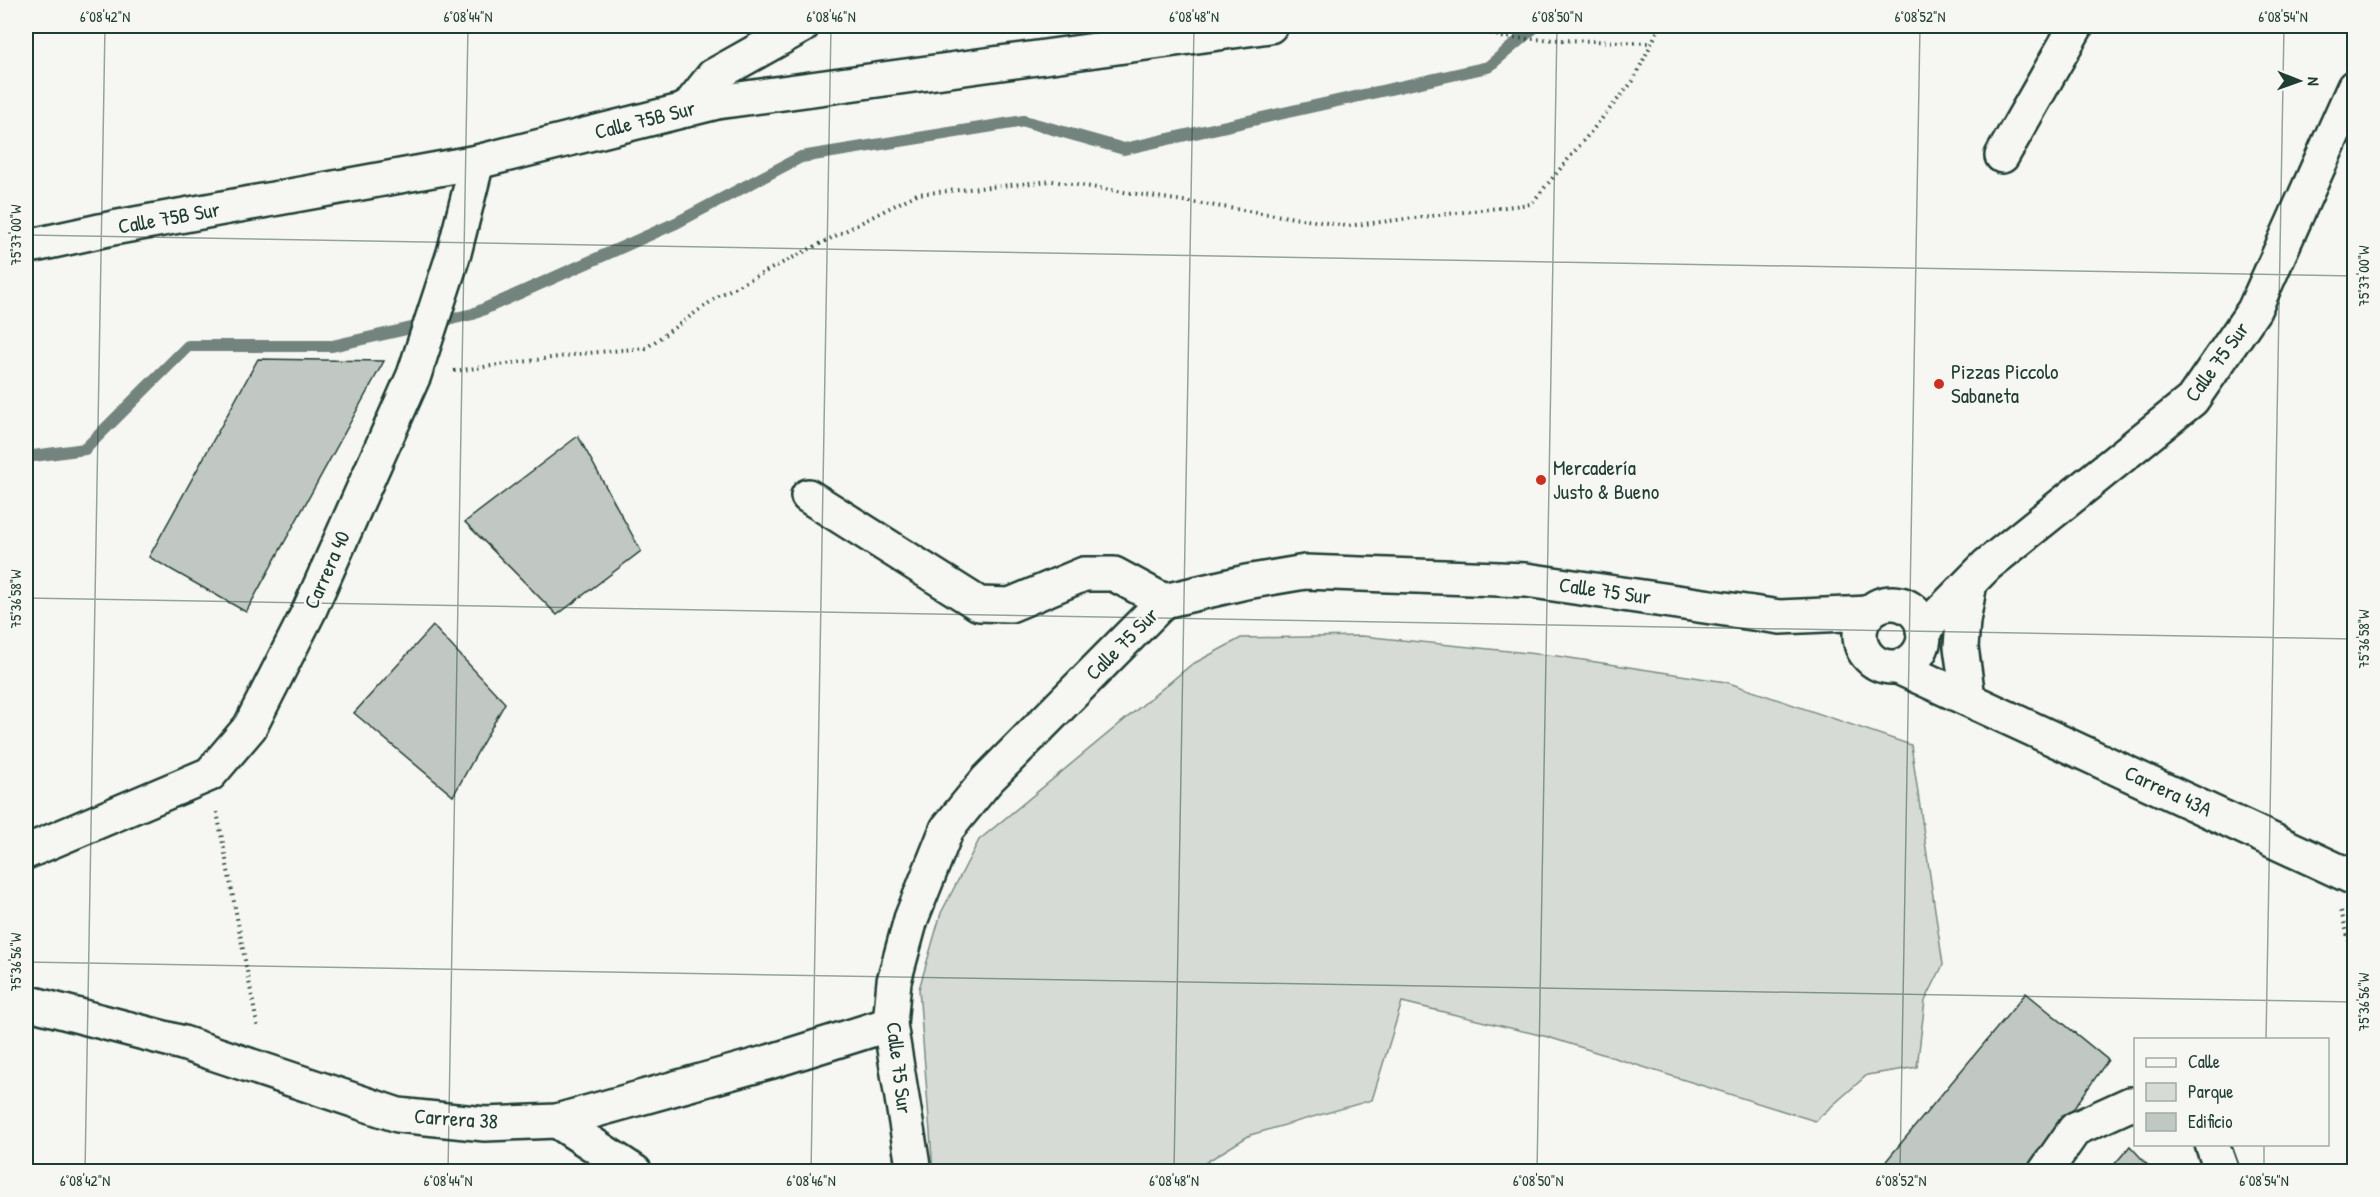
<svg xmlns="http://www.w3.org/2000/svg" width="2380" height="1197" viewBox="0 0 2380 1197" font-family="'Patrick Hand',sans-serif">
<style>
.green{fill:#d6dbd6;stroke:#7a8c85;stroke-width:1.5}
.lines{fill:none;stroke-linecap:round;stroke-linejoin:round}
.stream{stroke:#72847d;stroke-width:12}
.building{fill:#c1c8c3;stroke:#1f3d34;stroke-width:1.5}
.minor-casing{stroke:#1f3d34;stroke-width:38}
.path{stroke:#1f3d34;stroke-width:4;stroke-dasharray:1.5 4.5;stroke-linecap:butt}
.minor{stroke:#f6f6f2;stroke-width:33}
.ticks{fill:none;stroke:#1f3d34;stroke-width:1.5;stroke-opacity:0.45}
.poi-dot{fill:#c8321e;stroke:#f6f6f2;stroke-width:2}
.labels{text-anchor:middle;stroke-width:5;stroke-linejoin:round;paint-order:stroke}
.street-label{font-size:21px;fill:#1f3d34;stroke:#f6f6f2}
.poi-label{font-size:21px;fill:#1f3d34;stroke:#f6f6f2;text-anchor:start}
.neatline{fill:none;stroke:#1f3d34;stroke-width:2}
.ticks-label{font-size:15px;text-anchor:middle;fill:#1f3d34}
</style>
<rect width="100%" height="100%" fill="#f6f6f2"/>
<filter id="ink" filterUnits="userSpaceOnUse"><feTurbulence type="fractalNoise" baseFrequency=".0167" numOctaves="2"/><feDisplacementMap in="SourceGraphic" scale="12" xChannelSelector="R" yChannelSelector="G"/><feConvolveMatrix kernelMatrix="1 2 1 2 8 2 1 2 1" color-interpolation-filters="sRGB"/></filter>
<g filter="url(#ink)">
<path class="green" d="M1362 636 1557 656 1726 682 1911 745 1943 965 1925 1001 1917 1067 1867 1075 1815 1121 1548 1037 1402 1002 1372 1100 1250 1135 1192 1171H933L919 989 941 913 979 840 1191 665 1241 638Z"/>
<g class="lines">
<path class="stream" d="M26 457 85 449 188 346H332L473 314 676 223 801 157 1024 121 1124 149 1488 67 1536 26"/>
</g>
<g class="building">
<path d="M258 359 384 361 246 612 149 557Z"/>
<path d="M578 436 641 551 557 615 465 522Z"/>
<path d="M433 626 505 703 453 796 354 713Z"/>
<path d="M2026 993 2108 1060 2029 1172H1877Z"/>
<path d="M2130 1146 2154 1172H2108Z"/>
</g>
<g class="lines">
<defs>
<g id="minor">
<path d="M686 110 713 76 802 26"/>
<path d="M2002 156 2076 26"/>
<path d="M26 247 113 228 477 162 717 102 1270 26"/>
<path d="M808 496 979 604 1010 605 1084 574H1114L1164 601"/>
<circle cx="1892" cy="635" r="32"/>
<path d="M1923 630 1987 565 2192 400 2254 310 2354 87"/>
<path d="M1898 667 2354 878"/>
<path d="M1967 690 1961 647 1963 621 1970 583"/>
<path d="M26 852 210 774 250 727 309 611 414 375 454 253 477 162"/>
<path d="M26 1002 183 1043 398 1115 485 1124 557 1121 769 1062 890 1024"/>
<path d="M557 1121 635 1172"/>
<path d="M2212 1144 2222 1172"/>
<path d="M914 1172 890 1024 894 981 911 919 947 829 987 780 1164 601 1246 582 1305 572 1526 580 1780 617 1869 613"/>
<path d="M2045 1172 2075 1129 2130 1104 2136 1105"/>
</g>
</defs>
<use href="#minor" class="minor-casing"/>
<g class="path">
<path d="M1468 26 1505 38 1651 43"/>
<path d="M454 371 588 353 646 348 720 295 917 194 1052 181 1347 226 1531 204 1633 81 1660 26"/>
<path d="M217 812 258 1029"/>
<path d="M2341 911 2354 959"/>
</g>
<use href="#minor" class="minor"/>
</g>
</g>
<path class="ticks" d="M26 235 2354 276M26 598 2354 639M26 962 2354 1002M2266 1040 2284 26M85 1172 105 26M448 1172 468 26M811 1172 831 26M1174 1172 1194 26M1537 1172 1557 26M1900 1172 1920 26M2264 1172V1144"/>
<g class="poi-dot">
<circle cx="1939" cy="384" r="6"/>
<circle cx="1541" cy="480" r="6"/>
</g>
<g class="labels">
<g class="street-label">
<text transform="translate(645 120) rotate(-14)" y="7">Calle 75B Sur</text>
<text transform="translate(169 218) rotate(-10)" y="7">Calle 75B Sur</text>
<text transform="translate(2217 362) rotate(-54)" y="7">Calle 75 Sur</text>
<text transform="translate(327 570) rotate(-66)" y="7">Carrera 40</text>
<text transform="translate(1605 591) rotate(8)" y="7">Calle 75 Sur</text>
<text transform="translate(1122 644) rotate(-45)" y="7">Calle 75 Sur</text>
<text transform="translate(2168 791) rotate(25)" y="7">Carrera 43A</text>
<text transform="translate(899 1068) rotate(83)" y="7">Calle 75 Sur</text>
<text transform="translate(456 1119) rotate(4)" y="7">Carrera 38</text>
</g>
<g class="poi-label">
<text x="1951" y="379">Pizzas Piccolo<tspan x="1951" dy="24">Sabaneta</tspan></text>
<text x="1553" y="475">Mercadería<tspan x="1553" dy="24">Justo &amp; Bueno</tspan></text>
</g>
</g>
<rect width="2380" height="1197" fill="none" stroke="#f6f6f2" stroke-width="66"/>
<rect x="2134" y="1038" width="195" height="108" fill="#f6f6f2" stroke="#a0aca6" stroke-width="1.5"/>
<rect x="2146" y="1058" width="30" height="9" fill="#f6f6f2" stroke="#a0aca6" stroke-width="1.5"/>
<text x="2188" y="1068" font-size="18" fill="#1f3d34">Calle</text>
<rect x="2146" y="1083" width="30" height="18" fill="#d6dbd6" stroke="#a0aca6" stroke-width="1.5"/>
<text x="2188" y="1098" font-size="18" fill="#1f3d34">Parque</text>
<rect x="2146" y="1113" width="30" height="18" fill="#c1c8c3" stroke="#a0aca6" stroke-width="1.5"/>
<text x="2188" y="1128" font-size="18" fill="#1f3d34">Edificio</text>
<g transform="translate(2299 81) rotate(91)" stroke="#f6f6f2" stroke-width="4.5" paint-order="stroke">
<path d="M0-4.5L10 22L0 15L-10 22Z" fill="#1f3d34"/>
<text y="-9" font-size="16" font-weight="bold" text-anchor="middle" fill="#1f3d34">N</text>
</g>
<rect x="33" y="33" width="2314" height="1131" class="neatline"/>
<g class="ticks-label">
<text x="105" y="22">6°08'42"N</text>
<text x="468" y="22">6°08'44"N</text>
<text x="831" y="22">6°08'46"N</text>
<text x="1194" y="22">6°08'48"N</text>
<text x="1557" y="22">6°08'50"N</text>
<text x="1920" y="22">6°08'52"N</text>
<text x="2283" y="22">6°08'54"N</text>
<text transform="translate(16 235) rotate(-90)" y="5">75°37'00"W</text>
<text transform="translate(2364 276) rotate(-90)" y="5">75°37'00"W</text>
<text transform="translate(16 599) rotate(-90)" y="5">75°36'58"W</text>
<text transform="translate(2364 639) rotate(-90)" y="5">75°36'58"W</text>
<text transform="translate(16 962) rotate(-90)" y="5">75°36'56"W</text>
<text transform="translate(2364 1002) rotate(-90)" y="5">75°36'56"W</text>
<text x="85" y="1186">6°08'42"N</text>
<text x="448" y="1186">6°08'44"N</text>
<text x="811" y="1186">6°08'46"N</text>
<text x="1174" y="1186">6°08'48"N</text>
<text x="1538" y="1186">6°08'50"N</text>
<text x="1901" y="1186">6°08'52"N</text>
<text x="2264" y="1186">6°08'54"N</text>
</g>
</svg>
